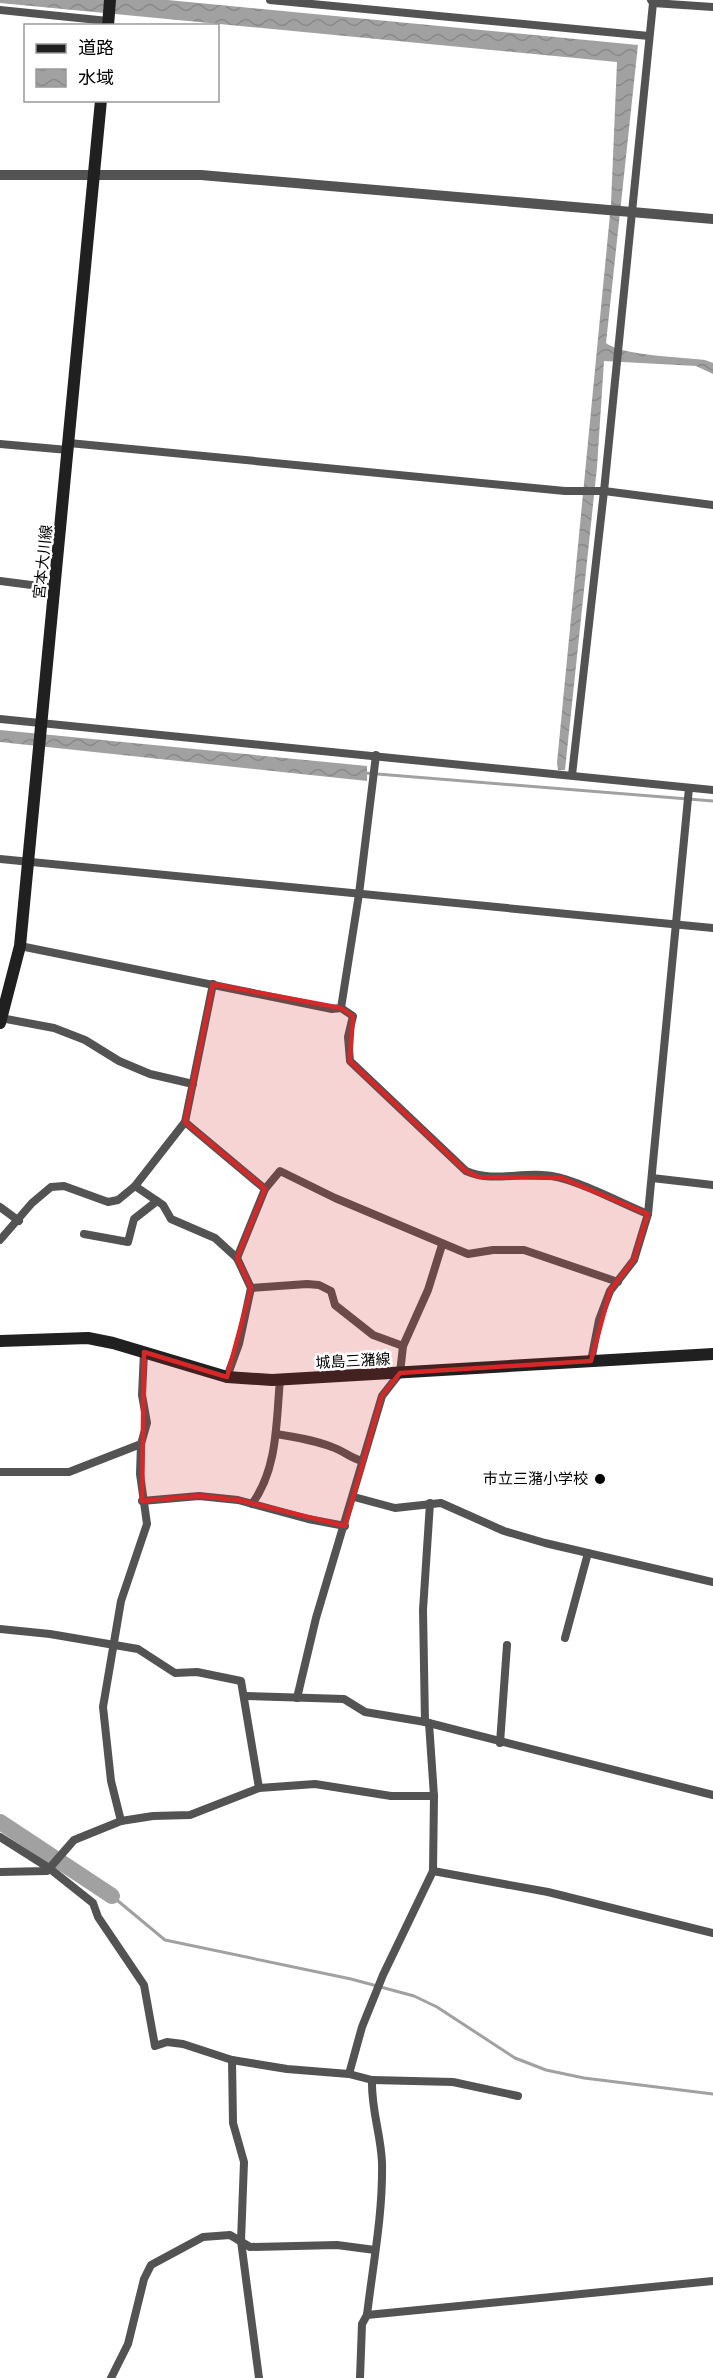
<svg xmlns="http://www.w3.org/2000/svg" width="713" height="2378" viewBox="0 0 713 2378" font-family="'Fira Sans','Noto Sans JP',sans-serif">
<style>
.water{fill:url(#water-waves)}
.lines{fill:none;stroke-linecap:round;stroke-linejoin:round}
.stream{stroke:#a1a1a1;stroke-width:3}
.river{stroke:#a1a1a1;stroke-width:16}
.minor{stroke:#535353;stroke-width:8}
.tertiary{stroke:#535353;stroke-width:10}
.secondary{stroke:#202020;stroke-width:12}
.marked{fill:#d62828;fill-opacity:0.2;stroke:#d62828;stroke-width:4.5;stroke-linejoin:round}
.poi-dot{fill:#000;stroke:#fff;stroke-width:2}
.labels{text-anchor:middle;stroke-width:5;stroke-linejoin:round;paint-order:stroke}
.street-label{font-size:15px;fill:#000;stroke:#fff}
.poi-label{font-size:15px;fill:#000;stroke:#fff;text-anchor:end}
</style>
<defs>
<pattern id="water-waves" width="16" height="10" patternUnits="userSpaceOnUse" patternTransform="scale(1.5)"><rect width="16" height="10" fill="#a1a1a1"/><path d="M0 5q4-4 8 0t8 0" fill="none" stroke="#898989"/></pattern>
</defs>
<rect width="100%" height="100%" fill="#fff"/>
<g class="water">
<path d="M0 0H168L638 45 606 343C622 356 683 357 705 360L713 363V374L696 366 604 361 597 467 565 770H558L557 763 611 204 617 62 0 3Z"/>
<path d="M0 730 367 766V781L0 742Z"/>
</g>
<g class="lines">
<g class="stream">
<path d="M365 773 713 801"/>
<path d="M112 1896 165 1940 351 1979 414 1996 437 2007 515 2058 546 2070 584 2078 713 2094"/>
</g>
<path class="river" d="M0 1822 112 1896"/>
<g class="minor">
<path d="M270 0 649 36"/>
<path d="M653 3 713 7"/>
<path d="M0 10 108 21"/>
<path d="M69 443 565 491H604L713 505"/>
<path d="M0 444 68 450"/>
<path d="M0 581 55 588"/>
<path d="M0 719 713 790"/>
<path d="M572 775 604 491 653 3 651 0"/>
<path d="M0 859 713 928"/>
<path d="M20 946 332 1009 341 1008 353 1016 348 1037 350 1061 466 1171C491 1182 517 1173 543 1175 572 1176 620 1203 648 1214"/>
<path d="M341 1008 359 894 376 755"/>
<path d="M1 1018 54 1028 85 1040 119 1061 150 1074 193 1084"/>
<path d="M185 1122 265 1189"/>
<path d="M652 1178 713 1185"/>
<path d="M135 1186 163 1205 171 1219 215 1238 237 1258 251 1288 307 1284 319 1285 331 1291 335 1305 373 1335 403 1346"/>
<path d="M0 1207 19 1221"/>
<path d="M84 1234 128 1242 134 1219 157 1201"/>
<path d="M0 1240 32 1203 51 1187 64 1186 108 1202 118 1200 135 1186 185 1122 213 984"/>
<path d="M237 1258 265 1189 280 1171 335 1198 468 1254 493 1250H524L618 1282"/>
<path d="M591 1361 599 1320 610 1291 634 1260 648 1214 689 788"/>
<path d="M227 1377 239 1344 251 1288"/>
<path d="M276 1434C295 1437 314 1440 332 1447 344 1451 350 1458 362 1461"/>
<path d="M0 1472H69L141 1444"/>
<path d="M354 1497 395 1508 441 1503 504 1531 545 1543 713 1582"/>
<path d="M142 1501 199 1496 238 1500 308 1519 345 1526"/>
<path d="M252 1504C278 1468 276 1422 280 1380"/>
<path d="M0 1629 50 1634 138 1649 175 1673 197 1672 241 1681 259 1788"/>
<path d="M565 1638 588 1553"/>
<path d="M244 1696 344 1699 365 1712 425 1722 713 1795"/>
<path d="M297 1698 316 1618 382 1396 400 1373 403 1346 428 1290 442 1245"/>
<path d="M425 1722 423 1610 430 1503"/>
<path d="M500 1743 507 1645"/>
<path d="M121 1821 111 1781 103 1707 121 1601 147 1524 140 1474 141 1444 147 1423 142 1395 144 1352"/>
<path d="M0 1837 49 1868 93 1903 98 1917 144 1985 155 2046 167 2042 183 2044 232 2060 287 2069 349 2074 372 2080 453 2082 518 2096"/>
<path d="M433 1871 548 1892 713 1933"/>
<path d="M0 1872 47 1871 74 1840 121 1821 153 1816 190 1815 259 1788 315 1784 391 1796H434"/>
<path d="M232 2060 233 2123 244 2162 241 2241 259 2378"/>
<path d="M349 2074 362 2027 383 1975 433 1871 434 1796 429 1723"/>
<path d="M367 2315 713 2281"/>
<path d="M111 2378 128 2344 144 2279 151 2265 203 2237 230 2235 250 2247 337 2245 375 2250"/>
<path d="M360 2378 362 2324 367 2315C373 2264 383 2214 382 2163 381 2134 371 2110 372 2080"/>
</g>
<path class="tertiary" d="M0 175H201L713 219"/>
<g class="secondary">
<path d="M108 26 110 0"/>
<path d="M0 1023 20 946 101 100"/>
<path d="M0 1341 88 1338 113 1343 227 1377 272 1380 713 1354"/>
</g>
</g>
<path class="marked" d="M213 984 341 1008 353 1016 350 1061 466 1171 479 1177 562 1178 648 1214 634 1260 610 1291 591 1361 400 1373 382 1396 345 1526 238 1500 199 1496 142 1501 144 1352 227 1377 251 1288 237 1258 265 1189 185 1122Z"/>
<circle class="poi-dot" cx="600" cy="1479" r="6"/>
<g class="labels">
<g class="street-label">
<text transform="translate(43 562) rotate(-84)" y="5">宮本大川線</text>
<text transform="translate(353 1361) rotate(-3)" y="5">城島三潴線</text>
</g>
<g class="poi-label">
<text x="588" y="1484">市立三潴小学校</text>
</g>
</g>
<rect x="24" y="24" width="195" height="78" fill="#ffffff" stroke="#999999" stroke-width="1.5"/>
<rect x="36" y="44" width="30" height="9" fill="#202020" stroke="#999999" stroke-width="1.5"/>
<text x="78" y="54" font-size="18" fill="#000000">道路</text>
<rect x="36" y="69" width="30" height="18" fill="url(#water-waves)" stroke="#999999" stroke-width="1.5"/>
<text x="78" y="84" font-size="18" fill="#000000">水域</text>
</svg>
